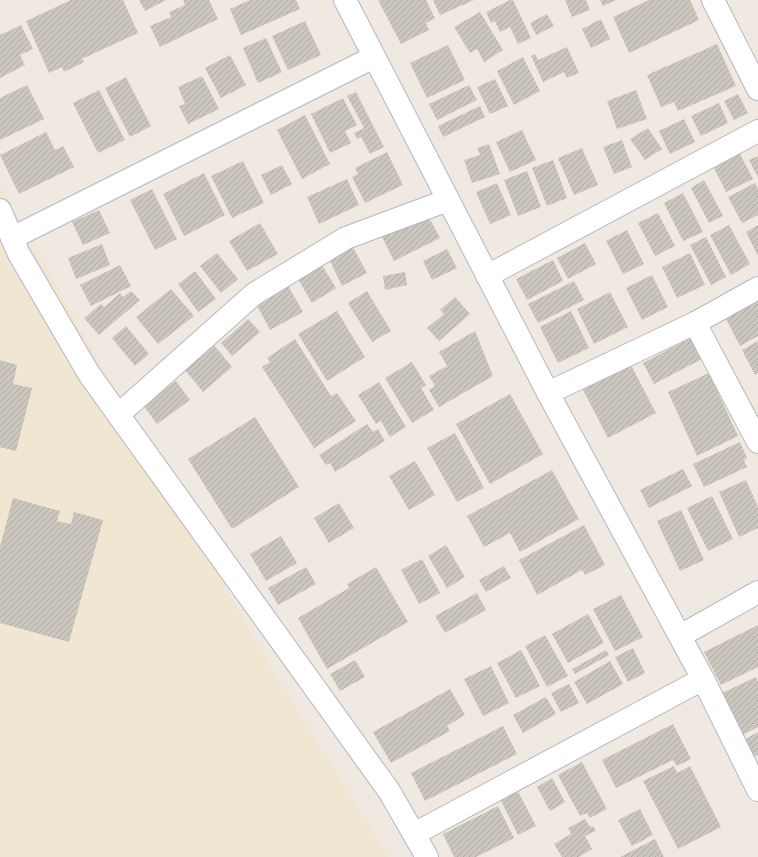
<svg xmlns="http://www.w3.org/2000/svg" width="758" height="857" viewBox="0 0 758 857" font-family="'Titillium Web',sans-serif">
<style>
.education{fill:#f0e6d1}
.building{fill:url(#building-hatch)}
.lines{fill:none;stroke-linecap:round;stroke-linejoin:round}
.street-casing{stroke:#b4b7c1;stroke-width:24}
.secondary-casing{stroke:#b4b7c1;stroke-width:24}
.street{stroke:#fff;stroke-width:22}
.secondary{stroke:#fff;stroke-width:22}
</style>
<defs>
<pattern id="building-hatch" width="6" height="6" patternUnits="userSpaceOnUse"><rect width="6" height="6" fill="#cbc7bf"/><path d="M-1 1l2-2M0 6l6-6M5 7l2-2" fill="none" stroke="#afaba4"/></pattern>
</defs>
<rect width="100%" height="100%" fill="#efe9e1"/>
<path class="education" d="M0 185 269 664 389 857H0Z"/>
<g class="building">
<path d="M71 0H123L138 33 82 59 84 62 64 72 62 67 49 73 26 21Z"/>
<path d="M139 0H166L145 11Z"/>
<path d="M183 0H209L218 19 160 47 150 26 171 17 169 12 185 5Z"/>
<path d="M250 0H296L300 9 241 35 230 9Z"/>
<path d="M378 0H426L435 18 426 23 429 30 401 44Z"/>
<path d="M433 0H474L440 15Z"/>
<path d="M510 0H513L531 38 518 44 510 27 500 32 495 21 491 23 486 12Z"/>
<path d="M565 0H586L590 10 572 17Z"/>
<path d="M600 0H616L603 6Z"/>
<path d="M649 0H690L699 20 629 53 613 17Z"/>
<path d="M480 12 503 50 484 62 477 49 470 53 454 27Z"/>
<path d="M547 14 554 26 536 35 530 23Z"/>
<path d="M601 19 610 39 591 48 582 29Z"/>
<path d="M305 21 321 55 288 70 272 36Z"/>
<path d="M21 25 33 49 20 55 25 65 0 78V35Z"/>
<path d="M266 38 282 72 258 83 243 48Z"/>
<path d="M717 44 736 86 678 111 674 102 661 107 647 75Z"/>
<path d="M448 45 465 80 427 98 410 63Z"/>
<path d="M567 47 579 73 567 78 564 72 543 82 531 56 535 54 538 60Z"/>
<path d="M230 55 246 85 221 98 205 68Z"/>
<path d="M523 57 540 91 514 105 497 71Z"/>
<path d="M202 76 219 109 188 124 179 106 185 104 178 87Z"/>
<path d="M126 77 151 126 130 137 105 88Z"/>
<path d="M495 79 508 106 490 114 477 87Z"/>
<path d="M27 85 44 119 0 140V98Z"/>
<path d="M469 85 477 100 437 120 429 104Z"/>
<path d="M99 90 125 140 98 153 73 103Z"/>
<path d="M636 90 647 119 617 129 607 101Z"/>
<path d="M356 92 384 147 370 154 361 137 357 139 354 133 364 128 347 96Z"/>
<path d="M738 94 748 113 734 120 724 101Z"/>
<path d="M343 98 357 125 345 131 351 143 330 153 311 114Z"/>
<path d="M719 103 728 123 701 136 691 116Z"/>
<path d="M480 106 485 117 443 137 438 126Z"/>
<path d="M305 115 330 164 302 179 277 130Z"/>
<path d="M684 119 695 142 670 154 659 131Z"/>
<path d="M648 128 662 149 645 160 630 139Z"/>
<path d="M522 130 536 160 510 172 496 142Z"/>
<path d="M46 132 55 150 63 146 74 167 19 194 0 155Z"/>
<path d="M622 140 632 167 614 174 603 147Z"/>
<path d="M489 144 500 174 472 183 464 160 480 155 477 148Z"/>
<path d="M582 148 598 185 574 195 558 158Z"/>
<path d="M387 152 403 185 365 203 352 177 358 174 355 168Z"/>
<path d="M739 152 753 179 726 192 713 166Z"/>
<path d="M758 156V177L749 160Z"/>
<path d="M553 160 567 198 547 206 532 168Z"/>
<path d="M243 161 264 203 232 218 211 176Z"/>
<path d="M282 165 292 184 271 195 261 175Z"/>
<path d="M527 171 541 207 518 216 504 180Z"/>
<path d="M204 173 225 215 184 236 163 194Z"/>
<path d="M347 179 359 205 319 224 307 197Z"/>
<path d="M704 180 723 216 709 223 691 188Z"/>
<path d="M497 183 511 215 490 224 476 192Z"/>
<path d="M755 183 758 189V215L742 223 728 197Z"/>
<path d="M152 189 177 239 155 250 130 200Z"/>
<path d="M683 193 703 232 683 241 664 203Z"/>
<path d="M99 210 110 233 83 245 72 222Z"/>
<path d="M426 212 440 238 394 261 381 235Z"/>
<path d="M658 213 675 246 655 256 638 223Z"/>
<path d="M260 223 278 254 247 271 229 241Z"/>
<path d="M729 225 750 264 731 275 710 235Z"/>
<path d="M758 225V256L746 232Z"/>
<path d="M627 230 644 264 623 274 606 241Z"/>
<path d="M706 237 726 277 711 285 690 245Z"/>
<path d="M585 243 596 264 568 279 557 258Z"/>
<path d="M102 244 110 265 76 279 68 258Z"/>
<path d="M353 247 367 273 342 286 329 259Z"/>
<path d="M447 249 457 268 432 280 423 261Z"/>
<path d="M217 253 238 279 221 293 200 266Z"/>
<path d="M690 253 705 285 677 298 662 267Z"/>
<path d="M553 260 563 281 527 300 516 279Z"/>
<path d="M120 265 131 286 91 306 80 285Z"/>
<path d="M322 265 336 288 312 303 298 279Z"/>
<path d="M195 271 216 299 198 312 178 284Z"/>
<path d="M405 272 407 285 385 290 383 276Z"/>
<path d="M652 275 668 307 642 320 626 288Z"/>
<path d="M574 281 584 300 538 323 528 304Z"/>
<path d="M287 284 303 312 270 330 255 302Z"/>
<path d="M171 289 194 316 158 344 136 317Z"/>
<path d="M131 291 140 300 99 335 84 318 101 304 104 307 120 293 123 297Z"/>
<path d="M367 291 391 331 372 342 348 303Z"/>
<path d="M610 292 628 327 594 344 577 309Z"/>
<path d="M455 297 470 314 439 341 427 328 444 314 440 310Z"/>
<path d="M757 301 758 304V336L740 346 725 317Z"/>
<path d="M337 311 365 357 327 381 298 334Z"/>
<path d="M571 311 589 348 558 363 540 327Z"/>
<path d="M248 319 260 332 232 356 221 343Z"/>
<path d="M126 326 149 354 135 366 112 338Z"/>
<path d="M475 331 493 376 439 407 429 390 435 386 429 376 447 366 439 352Z"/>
<path d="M696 335 708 356 654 384 643 363Z"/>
<path d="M295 339 331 396 337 393 356 421 314 448 262 367 270 362 267 358Z"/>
<path d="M758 341V373L755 375 742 350Z"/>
<path d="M214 345 232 367 203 392 185 370Z"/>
<path d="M0 360 17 365 13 384 32 388 16 451 0 447Z"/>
<path d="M412 362 426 385 421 388 434 410 412 423 385 378Z"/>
<path d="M630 363 656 413 608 438 582 388Z"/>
<path d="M709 373 738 436 697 456 668 392Z"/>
<path d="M176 381 190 400 157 424 143 405Z"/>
<path d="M379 382 406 427 390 437 381 421 376 424 358 395Z"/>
<path d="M510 394 543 454 490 484 456 424Z"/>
<path d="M255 417 299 487 232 529 188 459Z"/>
<path d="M367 424 373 432 378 429 385 441 335 472 330 463 326 465 319 455Z"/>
<path d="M455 433 484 488 457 502 427 448Z"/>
<path d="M740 442 747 458 744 460 747 467 704 487 693 464Z"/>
<path d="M415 461 435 495 409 510 389 476Z"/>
<path d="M683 469 692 486 649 508 640 490Z"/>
<path d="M552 470 579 519 520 552 510 533 484 547 467 516Z"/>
<path d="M746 480 758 507V528L739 537 719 492Z"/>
<path d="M712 496 733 539 708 551 687 508Z"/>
<path d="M13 498 60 511 57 521 71 524 74 512 103 520 69 642 0 623V547Z"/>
<path d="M339 503 354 528 329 543 314 518Z"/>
<path d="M681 510 704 560 680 571 657 521Z"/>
<path d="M584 525 605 565 585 575 582 570 537 595 519 560Z"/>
<path d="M281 536 297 563 266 581 250 554Z"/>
<path d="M446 545 465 577 447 588 428 556Z"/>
<path d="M422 559 440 593 419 604 401 570Z"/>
<path d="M504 566 511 578 486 592 479 580Z"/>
<path d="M306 567 316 584 278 605 268 588Z"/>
<path d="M376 567 408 622 327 669 298 618 349 588 347 584Z"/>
<path d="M477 593 486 610 445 633 435 616Z"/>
<path d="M621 595 643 637 615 651 593 609Z"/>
<path d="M588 614 604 643 568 663 552 634Z"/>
<path d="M758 625V667L721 685 704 652Z"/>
<path d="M545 635 568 676 547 687 525 646Z"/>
<path d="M633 648 645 673 628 682 615 657Z"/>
<path d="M521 650 540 686 516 698 497 663Z"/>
<path d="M606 650 609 655 575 674 572 669Z"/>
<path d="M355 660 365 677 340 691 330 674Z"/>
<path d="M610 661 623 684 587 704 574 682Z"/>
<path d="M491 666 509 703 483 716 464 679Z"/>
<path d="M756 677 758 682V727L740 736 720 694Z"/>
<path d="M569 684 579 703 561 712 551 693Z"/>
<path d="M450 689 465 715 447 726 450 731 391 763 373 732Z"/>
<path d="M546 697 556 714 523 733 513 715Z"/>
<path d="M673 724 691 759 677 766 673 760 616 788 602 760Z"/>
<path d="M503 726 517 754 425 801 411 773Z"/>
<path d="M758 732V755L753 757 744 740Z"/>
<path d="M582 762 607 809 590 818 587 813 580 816 558 775Z"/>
<path d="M674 766 677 773 690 766 721 827 678 849 643 781Z"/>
<path d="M552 778 565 802 550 811 537 787Z"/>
<path d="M514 784 536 826 518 835 497 793Z"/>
<path d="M498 806 514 838 476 857H454L443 834Z"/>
<path d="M640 809 653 835 632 846 618 820Z"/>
<path d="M585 819 590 827 593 826 596 831 585 836 592 849 579 857H562L554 844 571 834 568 828Z"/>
<path d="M655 839 664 857H620Z"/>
</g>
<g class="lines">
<defs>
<g id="street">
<path d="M345 0 548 393 703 679 758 790"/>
<path d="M713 0 758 89"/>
<path d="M12 238 374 57"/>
<path d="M487 276 758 131"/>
<path d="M695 323 758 442"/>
<path d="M548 393 695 323 758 288"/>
<path d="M118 415 254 294 346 238 448 200"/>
<path d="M680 636 758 592"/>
<path d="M414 834 703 679"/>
</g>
<path id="secondary" d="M0 210 19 254 89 374 389 791 427 857"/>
</defs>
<use href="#street" class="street-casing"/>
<use href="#secondary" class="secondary-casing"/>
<use href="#street" class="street"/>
<use href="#secondary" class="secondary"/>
</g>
</svg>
